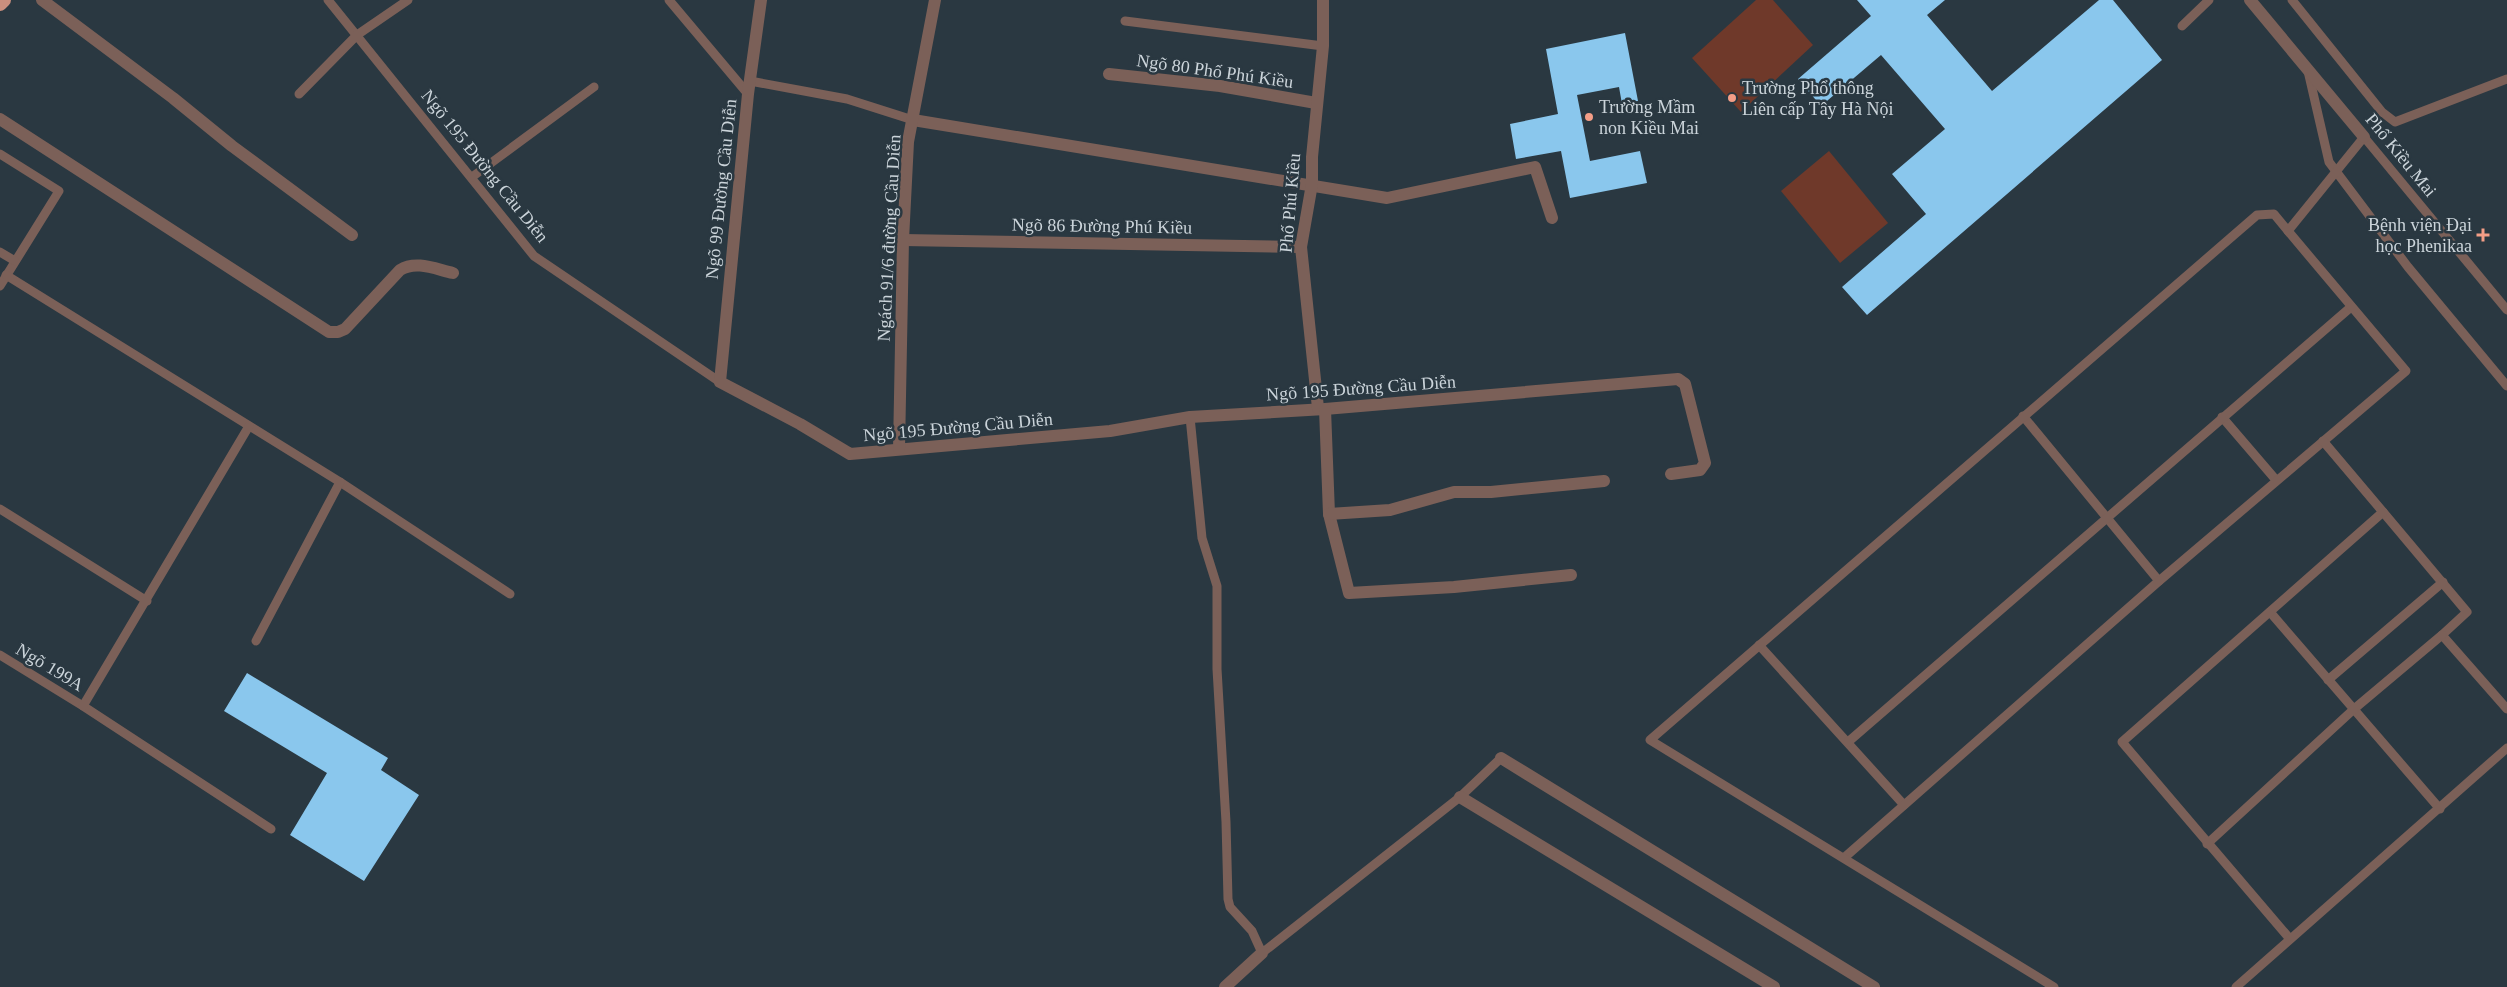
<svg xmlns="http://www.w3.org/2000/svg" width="2507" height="987" viewBox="0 0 2507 987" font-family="'Times New Roman',serif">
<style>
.green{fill:#6f392a}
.building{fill:#8ac7ed}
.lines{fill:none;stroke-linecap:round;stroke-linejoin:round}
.service{stroke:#7b6058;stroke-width:9}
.minor{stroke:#7b6058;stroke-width:12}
.tertiary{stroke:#7b6058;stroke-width:12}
.trunk{stroke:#ca8f7e;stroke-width:14}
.poi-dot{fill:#f49e87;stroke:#2a3841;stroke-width:2}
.labels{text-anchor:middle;stroke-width:5;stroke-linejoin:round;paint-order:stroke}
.street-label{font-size:18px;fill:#cbd4da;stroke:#2a3841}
.poi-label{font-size:18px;fill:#cbd4da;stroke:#2a3841;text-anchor:start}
</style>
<rect width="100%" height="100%" fill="#2a3841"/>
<g class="green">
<path d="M1756 0H1773L1813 45 1741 112 1692 58Z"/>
<path d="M1829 151 1888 223 1840 263 1781 191Z"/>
</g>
<g class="building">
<path d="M1857 0H1945L1927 15 1992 91 2099 0H2113L2162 60 1867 315 1842 287 1926 214 1892 174 1945 129 1881 55 1821 106 1798 79 1871 16Z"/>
<path d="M1625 33 1638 101 1622 104 1619 87 1577 95 1590 161 1640 151 1647 183 1570 198 1561 151 1516 159 1510 124 1558 114 1546 49Z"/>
<path d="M247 673 388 758 381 770 419 795 364 881 290 835 327 773 224 711Z"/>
</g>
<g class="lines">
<g class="service">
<path d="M328 0 534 256 720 382"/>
<path d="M669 0 748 94"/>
<path d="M2292 0 2382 112 2395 122 2507 79"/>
<path d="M1125 21 1323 46"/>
<path d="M2182 26 2209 0"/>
<path d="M2308 71 2329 162 2408 267 2507 386"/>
<path d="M750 81 847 99 913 120"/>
<path d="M299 94 357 35 408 0"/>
<path d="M0 154 59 191 0 286"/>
<path d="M472 177 594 87"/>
<path d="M0 252 15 261"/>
<path d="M6 275 340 482 510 594"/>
<path d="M2023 416 2159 581"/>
<path d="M1190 417 1202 538 1217 586V669L1226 822 1228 899 1230 907 1252 931 1262 953 1460 797 1501 758"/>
<path d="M2222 417 2276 480"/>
<path d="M0 509 147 601"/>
<path d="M2383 512 2467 612 2442 635 2507 709"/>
<path d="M2270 612 2440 809"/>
<path d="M256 641 340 482"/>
<path d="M1759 645 1904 805"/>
<path d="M0 655 83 706 271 829"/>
<path d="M2328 680 2443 582"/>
<path d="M83 706 249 426"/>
<path d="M1848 742 2351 307"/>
<path d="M2207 844 2354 709 2442 635"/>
<path d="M1845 857 2159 581 2406 371 2288 231"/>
<path d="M2290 939 2122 742 2383 512 2323 441"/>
<path d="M2054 987 1650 740 2257 215 2274 214 2288 231 2364 137 2507 310"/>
<path d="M2236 987 2507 748"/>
</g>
<g class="minor">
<path d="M42 0 173 98 232 146 352 235"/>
<path d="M761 0 748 94 720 382 800 424 850 454 1110 431 1190 417 1325 409 1678 379 1685 384 1705 463 1700 470 1671 474"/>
<path d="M2250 0 2364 137"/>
<path d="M1109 74 1220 86 1316 103"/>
<path d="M0 119 329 332H338L345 329 400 270C416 260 435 269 453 273"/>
<path d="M913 120 1387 198 1535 167 1552 218"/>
<path d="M903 240 1301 247"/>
<path d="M1318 408 1301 247 1312 184V157L1323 46V0"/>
<path d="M1325 409 1329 514 1349 593 1454 587 1571 575"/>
<path d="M899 449 903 240 908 142 935 0"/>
<path d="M1329 514 1390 510 1454 492H1491L1604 481"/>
<path d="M1225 987 1262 953"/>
</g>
<g class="tertiary">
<path d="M1501 758 1874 987"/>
<path d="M1460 797 1774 987"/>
</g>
<path class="trunk" d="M0 4 4 0"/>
</g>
<g class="poi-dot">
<circle cx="1732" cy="98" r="5"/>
<circle cx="1589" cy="117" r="5"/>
<path d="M2480.5 227.5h5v5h5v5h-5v5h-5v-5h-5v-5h5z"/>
</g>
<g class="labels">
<g class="street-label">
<text transform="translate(1215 71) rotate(8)" y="6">Ngõ 80 Phố Phú Kiều</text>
<text transform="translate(2401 155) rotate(51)" y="6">Phố Kiều Mai</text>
<text transform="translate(485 166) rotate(51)" y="6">Ngõ 195 Đường Cầu Diễn</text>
<text transform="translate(721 189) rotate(-84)" y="6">Ngõ 99 Đường Cầu Diễn</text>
<text transform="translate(1290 203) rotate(-85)" y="6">Phố Phú Kiều</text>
<text transform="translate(1102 226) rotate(1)" y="6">Ngõ 86 Đường Phú Kiều</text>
<text transform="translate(889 238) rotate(-87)" y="6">Ngách 91/6 đường Cầu Diễn</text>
<text transform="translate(1361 388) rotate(-4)" y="6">Ngõ 195 Đường Cầu Diễn</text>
<text transform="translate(958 427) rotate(-5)" y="6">Ngõ 195 Đường Cầu Diễn</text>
<text transform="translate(50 667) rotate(31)" y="6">Ngõ 199A</text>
</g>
<g class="poi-label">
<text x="1742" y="94">Trường Phổ thông<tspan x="1742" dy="21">Liên cấp Tây Hà Nội</tspan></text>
<text x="1599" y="113">Trường Mầm<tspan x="1599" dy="21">non Kiều Mai</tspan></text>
<text x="2472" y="231" text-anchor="end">Bệnh viện Đại<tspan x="2472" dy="21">học Phenikaa</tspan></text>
</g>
</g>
</svg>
